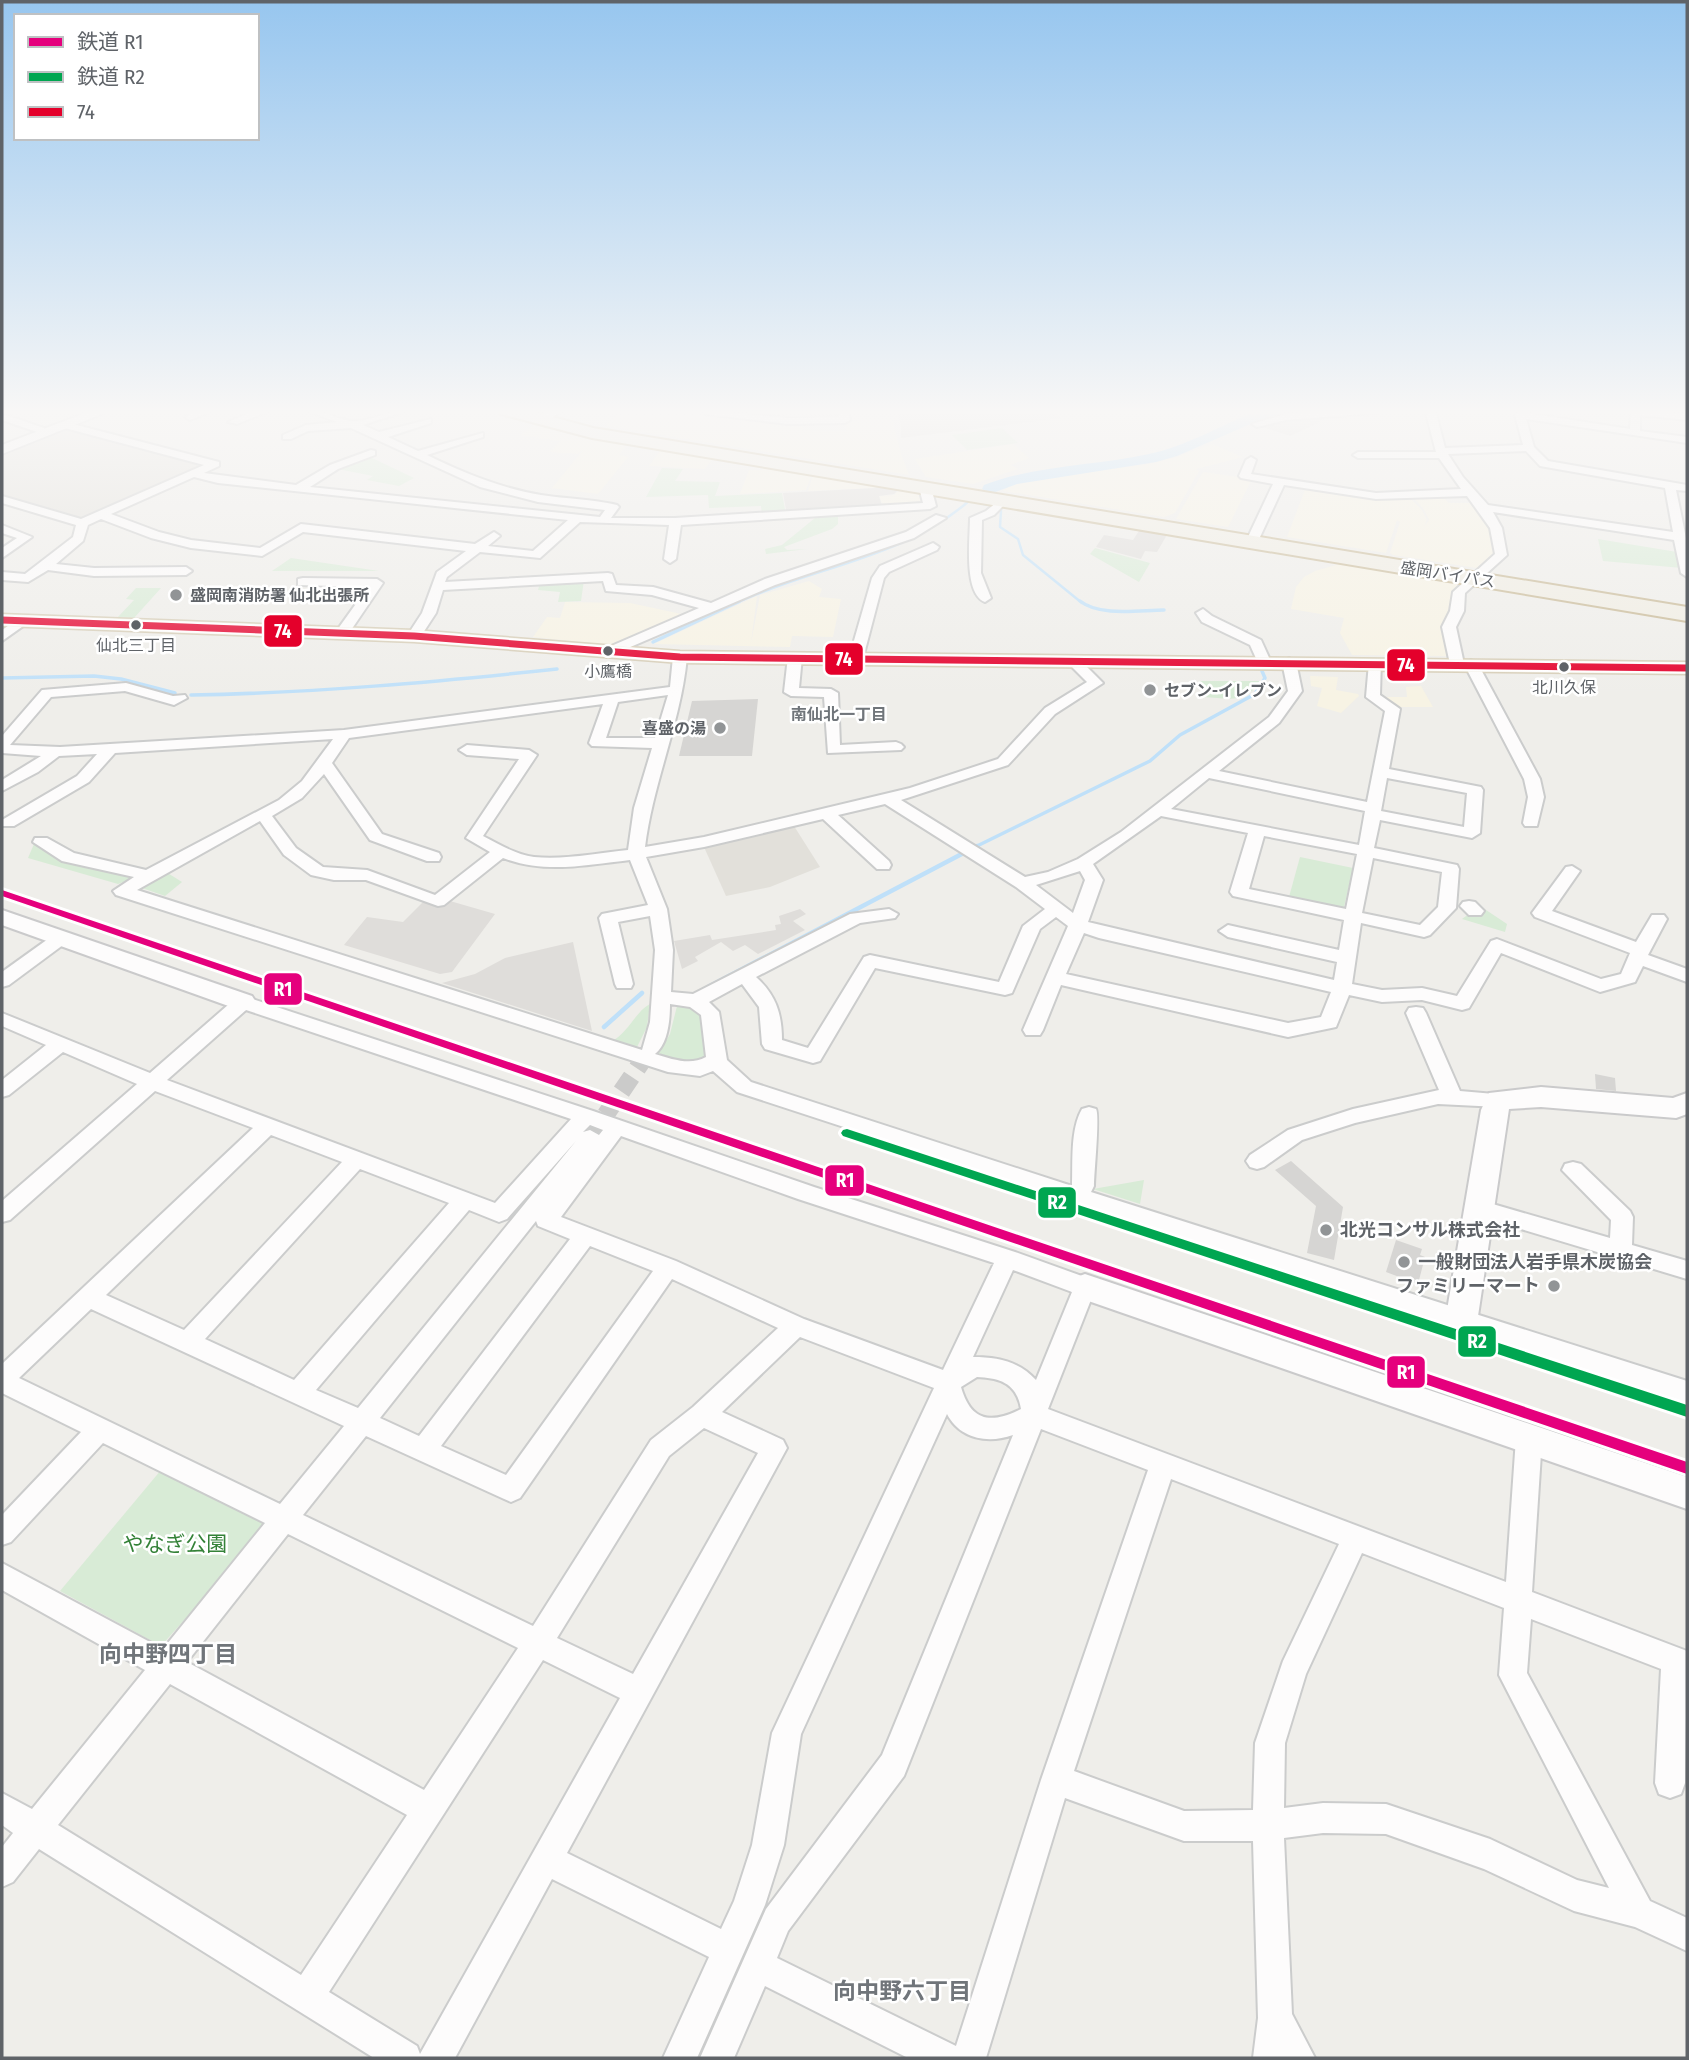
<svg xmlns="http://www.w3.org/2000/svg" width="1689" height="2060" viewBox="0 0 1689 2060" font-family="'Fira Sans Condensed','Noto Sans JP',sans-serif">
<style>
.commercial{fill:#f7f3e4}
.industrial{fill:#dfddda}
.education{fill:#e2e0da}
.green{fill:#d8ebd6}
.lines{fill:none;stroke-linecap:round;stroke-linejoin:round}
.stream-far2{stroke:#bfe0f9;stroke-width:2.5}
.stream-far1{stroke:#bfe0f9;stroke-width:3.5}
.stream{stroke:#bfe0f9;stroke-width:4.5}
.river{fill:#bfe0f9;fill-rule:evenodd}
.building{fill:#d6d5d3}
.street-tunnel{stroke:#cbcbca;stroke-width:18;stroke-dasharray:18 10;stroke-linecap:butt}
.street-casing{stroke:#cbcccc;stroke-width:4}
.secondary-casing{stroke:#cacacb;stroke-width:4}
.primary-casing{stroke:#d7ceb8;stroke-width:3}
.highway-casing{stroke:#c8b996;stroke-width:4}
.street{fill:#fdfcfc;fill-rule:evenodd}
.secondary{fill:#fdfcfc;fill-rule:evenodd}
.primary{fill:#f4f2e9;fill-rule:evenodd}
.highway{fill:#f0ede3;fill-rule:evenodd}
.bus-1-casing{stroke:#fff;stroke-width:11}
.bus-1{stroke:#e4002b;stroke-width:7}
.rail-1-casing{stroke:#fff;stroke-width:6}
.rail-2-casing{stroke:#fff;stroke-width:6}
.rail-1{fill:#e5007d;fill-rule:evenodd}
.rail-2{fill:#00a651;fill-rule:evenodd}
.poi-dot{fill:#919496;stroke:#fff;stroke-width:2.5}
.bus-dot{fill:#5f6368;stroke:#fff;stroke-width:2.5}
.labels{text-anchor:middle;stroke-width:5;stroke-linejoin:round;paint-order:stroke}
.far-street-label{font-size:16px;fill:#5f6368;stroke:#fff}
.far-poi-label{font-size:16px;font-weight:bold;fill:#5f6368;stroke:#fff;text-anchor:start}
.bus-label{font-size:16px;fill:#5f6368;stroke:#fff}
.far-neighbourhood-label{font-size:16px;font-weight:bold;fill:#70757a;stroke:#fff}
.poi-label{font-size:18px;font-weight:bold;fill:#5f6368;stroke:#fff;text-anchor:start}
.near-park-label{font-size:21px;fill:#348238;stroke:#fff}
.near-neighbourhood-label{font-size:23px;font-weight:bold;fill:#70757a;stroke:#fff}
.line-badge{stroke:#fff;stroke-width:2.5}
.badge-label{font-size:19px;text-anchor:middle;font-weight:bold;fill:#fff}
</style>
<rect width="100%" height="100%" fill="#efeeea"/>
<g class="commercial">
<path d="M621 410 702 412 784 423 783 425 803 427V430L846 431 845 421 892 419 901 454 909 475 606 426Z"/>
<path d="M535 424 628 443 619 455 628 457 598 494 552 488 583 450 578 454 550 452 561 441 520 435Z"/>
<path d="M1013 444 1029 458 1011 465 1018 469 973 484 926 477 915 459Z"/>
<path d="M1212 444 1243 457 1196 469 1199 471 1175 513 1164 517 1003 491 1017 481 1143 465 1174 458Z"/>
<path d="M662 448 714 457 705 469 649 466Z"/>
<path d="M767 467 812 474 806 490 740 494 749 470H762Z"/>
<path d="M1203 472 1252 479 1228 527 1176 519Z"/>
<path d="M813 474 879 485 873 488 808 491Z"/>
<path d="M1306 487 1371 499 1408 496 1422 510 1427 520 1424 526 1429 520 1424 510 1413 497 1442 496 1449 503H1477L1490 524 1495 554 1477 568 1393 555 1390 553 1400 522 1397 520 1386 553 1287 537Z"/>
<path d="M901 488 922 492 924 505 884 508 879 496 894 495Z"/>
<path d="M1343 563 1461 583 1454 591 1452 611 1444 626 1449 654 1446 656 1352 655 1340 633 1344 618 1291 609 1296 587 1304 577 1315 571Z"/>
<path d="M809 581 822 589 819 597 841 599 833 637 792 636 790 647 654 644 757 596 751 643 760 595Z"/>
<path d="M565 602 630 603 686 615 621 646 533 637 547 617 560 618Z"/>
<path d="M1310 676 1338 677 1336 690 1358 694 1359 696 1341 713 1317 706 1322 688 1311 686Z"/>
<path d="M1421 686 1433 707H1399L1381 699 1382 697H1407L1406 687Z"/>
</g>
<g class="industrial">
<path d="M895 410H1050L1061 418 901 438V424Z"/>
<path d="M1328 414 1318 423 1290 436 1257 425 1287 417Z"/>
<path d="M881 485 900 488 894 494 879 496 883 509 787 515 783 493 875 488Z"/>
<path d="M1141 528 1168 533 1157 552 1145 551 1141 559 1096 547 1104 535 1133 540Z"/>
<path d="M424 901 445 906 450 901 495 914 452 972 440 974 344 945 367 917 403 922Z"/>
<path d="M800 909 806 914 793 921 805 930 758 954 745 945 733 951 721 942 695 957 698 961 682 969 674 941 710 935 712 940 776 930 775 925 781 924 779 916Z"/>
<path d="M573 942 592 1031 442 983 475 974 505 958Z"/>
</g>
<g class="education">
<path d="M67 430 80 431 207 463 89 518H81L2 495V456Z"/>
<path d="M794 826 820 867 770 887 726 896 704 847Z"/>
</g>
<g class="green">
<path d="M1002 428 1018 443 967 450 952 435Z"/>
<path d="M370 457 414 478 399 486 367 480 373 476 338 469Z"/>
<path d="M662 468 683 469 675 481 720 482 715 496 782 493 786 515 762 516 761 506 709 508 708 495 646 497Z"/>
<path d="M838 516V524L832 529 784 547 787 550 807 549 766 554 765 549 782 545 815 518Z"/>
<path d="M1598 539 1677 552 1682 568 1603 561Z"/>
<path d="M1095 548 1150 563 1139 582 1090 554Z"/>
<path d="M291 558 379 571H272Z"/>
<path d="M584 580 581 601 558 602 560 592 538 590 540 583Z"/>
<path d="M136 588H161L134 618 118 617 134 600 126 599Z"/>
<path d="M1199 681H1260C1244 705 1229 698 1203 697Z"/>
<path d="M34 844 61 861 134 878 118 884 28 858Z"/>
<path d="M1300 857 1353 868 1344 907 1339 908 1289 897Z"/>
<path d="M166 872 182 882 165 896 139 887Z"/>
<path d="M1480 906 1507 924 1505 932 1462 919Z"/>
<path d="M650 1004 647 1027 636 1049 611 1042C630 1031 635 1012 650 1004Z"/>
<path d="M684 1005C713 1015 701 1031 707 1055 690 1065 675 1062 656 1057L670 1034 677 1006Z"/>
<path d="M1144 1180 1140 1204 1093 1189Z"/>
<path d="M161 1470 272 1522 161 1646 60 1591Z"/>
</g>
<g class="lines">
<g class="stream-far2">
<path d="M1001 511 1000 527 1018 539 1023 555 1082 603"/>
<path d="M736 603C813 567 905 558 970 500L987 505"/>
</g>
<g class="stream-far1">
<path d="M1080 601C1100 617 1140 610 1164 610"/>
<path d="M653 642 740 601"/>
<path d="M2 678 94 676 121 679 175 693"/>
<path d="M191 695C314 693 435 682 557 669"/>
<path d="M973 848 1150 761 1180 735 1255 694 1265 678 1262 671"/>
</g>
<g class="stream">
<path d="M708 987 977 846"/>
<path d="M604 1027 642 993"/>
</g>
<path class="river" d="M1264 410H1312L1305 414 1262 419 1177 456 1156 462 1017 484 990 494 982 489 984 485C1037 465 1094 466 1149 454 1184 447 1220 426 1254 412Z"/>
</g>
<g class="building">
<path d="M758 699 752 756H679L692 701Z"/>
<path d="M1595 1074 1615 1078 1616 1091 1596 1089Z"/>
<path d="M1291 1161 1343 1207 1334 1260 1307 1253 1316 1206 1275 1170Z"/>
<path d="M1396 1240 1422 1249 1420 1255 1425 1257 1418 1284 1386 1272Z"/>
</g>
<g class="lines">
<path class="street-tunnel" d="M590 1138 651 1048"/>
<defs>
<g id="street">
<path d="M200 410H214L190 420 185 417Z"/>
<path d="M257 410H271L237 424 228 422Z"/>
<path d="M305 410C326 410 339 421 354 421 369 422 389 410 409 410L363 425 379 432 431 419V423L388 437 418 451 483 433V437L427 455C464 473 500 488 541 495 566 499 592 499 617 505L619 507 611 518H675L923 503 920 491 928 485 934 488 932 491 936 506 930 509 681 525 676 559 670 563 664 559 669 525 580 522 540 558 480 552 447 577 445 582 608 573 612 574 616 585 653 587 711 603 765 579 906 532 936 515 946 518 914 538 775 585 607 657 600 653 602 650 699 608 652 595 606 591 603 581 443 590 436 613 419 639 414 640 407 636 422 613 437 572 466 551 303 532 262 556 191 548 151 538 101 519 88 525 83 541 56 564 94 568 186 567 192 571 186 575 94 576 48 570 28 582 2 580V572L25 574 73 537 76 525 2 503V496L81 519 204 465 61 427 60 425 65 422 219 462V466L204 473 296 485 330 465 371 450 375 451V455L338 469 310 487 600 517 605 510 538 502 480 487 351 428 308 431 291 439H283V435L306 425 337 422ZM194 477 218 483 568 520 533 551 488 546 500 536 494 532 475 544 301 524 260 548 191 540 159 532 111 514Z"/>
<path d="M551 410H564L544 422H536V418Z"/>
<path d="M701 410 788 418 839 417 838 410H848L850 420 845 423 788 424 705 414Z"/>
<path d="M1337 410H1380L1375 413 1286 420 1257 427 1252 424 1286 414Z"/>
<path d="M1431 410 1436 413 1445 448 1523 445 1515 415 1520 412 1630 429 1631 410 1687 414V420L1640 415V431L1687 437V443L1526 419 1534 447 1548 461 1687 485V491L1676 490 1687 543V577L1681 573 1674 540 1493 512 1502 528 1507 555 1465 593 1464 611 1456 627 1464 664 1457 668 1450 664 1442 627 1450 611 1453 592 1495 554 1490 528 1467 496 1376 499 1284 485 1260 537 1250 540 1248 537 1273 484 1241 478 1239 476 1246 460 1251 457 1256 460 1251 474 1376 493 1461 489 1439 458H1358L1353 455 1358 452H1436L1426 413ZM1526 451 1540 466 1665 488 1673 532 1488 505 1463 477 1448 454Z"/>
<path d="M2 414 44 428 45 430 40 433 2 420Z"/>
<path d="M1002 498 1006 499V503L994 515 982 520 981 573 991 598 985 602C963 594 970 538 970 518L986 511Z"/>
<path d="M2 525 32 537 2 558V548L17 538 2 533Z"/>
<path d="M933 543 939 547 937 550 889 572 884 578 863 658 861 661H851L849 658 872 578 880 566Z"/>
<path d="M303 578 377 579 383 583 347 636 342 637 335 633 368 587 298 585V579Z"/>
<path d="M1203 609 1212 616 1261 640 1271 662 1269 665H1259L1250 645 1202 622 1196 613Z"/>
<path d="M21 617 28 621 26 624 2 641V630Z"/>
<path d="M680 653 687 657C681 722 653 782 645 847L704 837 910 788 998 759 1045 708 1087 682 1066 661 1073 657 1078 658 1103 683 1055 714 1008 765 901 800 1025 877 1048 872 1078 859 1121 832 1269 717 1288 691 1282 662 1289 658 1296 662 1302 691 1279 723 1219 771 1367 802 1385 711 1366 697 1369 663 1371 660H1381L1380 695 1400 709 1389 769 1481 787 1483 790 1480 833 1472 838 1380 820 1374 848 1457 865 1459 869 1456 908 1430 935 1424 937 1361 923 1352 984 1382 990 1422 988 1457 996 1491 941 1497 939 1601 979 1621 974 1630 953 1535 917 1532 913 1566 867 1572 866 1580 871 1552 911 1636 942 1652 915H1664L1667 919 1648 955 1687 969V982L1643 966 1635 982 1600 992 1501 953 1469 1008 1462 1010 1422 1000 1382 1002 1349 995 1336 1027 1288 1037 1061 985 1043 1030 1040 1035H1026L1023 1030 1068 926 1056 917 1040 929 1012 993 1005 995 875 968 820 1061 813 1063 765 1049 762 1044 759 1007 742 984 709 1002 719 1012 727 1060 751 1082 1072 1186C1073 1162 1070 1130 1082 1109L1089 1107 1096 1109C1100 1115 1094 1173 1094 1186L1091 1192 1687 1381V1403L737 1092 713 1071 700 1076 668 1072 116 895 113 891 134 877 62 861 33 842 35 838H47L74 853 146 870 279 800 302 781 333 739 115 753 89 782 14 826H2V820L77 776 97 754 59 756 38 772 2 791V780L41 756 2 753V736L42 690 126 683 173 696 185 695 187 698 174 705 125 691 51 697 10 745 60 747 344 730 670 687 673 657ZM668 695 655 738H606L618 702ZM603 704 589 743 592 746 652 748 634 808 628 850C598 853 565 860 534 857 516 855 499 844 483 836L537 755 529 750 467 745 459 750 467 755 519 759 466 838 490 852 435 895 367 870 323 867 296 848 272 816 302 798 324 774 370 840 427 861H439L441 857 439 853 382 834 332 763 349 738ZM1209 778 1365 811 1359 845 1171 809ZM1387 778 1467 793 1464 827 1381 811ZM885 804 1016 887 1045 909 1023 926 999 982 870 955 864 957 808 1048 782 1040C782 1014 776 995 756 977L860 923 895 918 898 914 889 909 850 914 693 994 671 992 673 950 667 909 646 857 704 847 823 819 877 869H889L891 865 889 861 838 815ZM1161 816 1248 833 1230 892 1233 896 1344 920 1339 950 1228 925 1219 931 1228 937 1337 962 1334 980 1088 922 1103 880 1093 864ZM260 821 284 855 311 875 334 880H366L438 906 444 905 503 858C544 874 587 865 630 860L648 905 602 914 599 918 615 984 617 988H631L633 984 618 922 650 916 655 950 650 1022 642 1050 137 890ZM1264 836 1357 854 1346 909 1249 889ZM1373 858 1442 872 1438 907 1420 925 1362 913ZM1080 871 1085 880 1073 913 1036 885ZM1084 933 1099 938 1331 992 1321 1017 1288 1023 1066 974ZM670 1004 690 1007 701 1015 706 1057C690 1066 672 1059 655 1054 668 1044 670 1020 670 1004Z"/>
<path d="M795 653 802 657 799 688 831 689 838 693 840 745 896 742 901 744 904 747 901 750 828 753 824 697 791 696 784 692 788 657Z"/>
<path d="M1471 660 1478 664 1540 779 1544 797 1537 826H1525L1523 823 1528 797 1524 779 1464 664Z"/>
<path d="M1469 901 1475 902 1484 911 1481 915H1469L1460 906 1463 902Z"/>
<path d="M61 932 70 938 67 942 9 985 2 987V972L55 934Z"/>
<path d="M243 996 593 1111 814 1187 1015 1252 1093 1280 1096 1287 1048 1409 1506 1582 1516 1438 1520 1430 1529 1427 1538 1430 1542 1438 1532 1592 1687 1651 1685 1783 1681 1794 1670 1798 1659 1794 1655 1783 1661 1669 1531 1619 1527 1673 1650 1901 1687 1918V1951L1635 1927 1574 1911 1484 1869 1386 1834 1323 1833 1284 1838 1292 2014 1315 2058H1253L1258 2018 1253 1841H1184L1065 1798 986 2058H908L765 1986 734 2058H700L766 1909 882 1755 1013 1435C988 1444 960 1439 947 1414L801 1734 784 1845 765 1905 697 2058H663L709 1957 552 1879 455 2058H374L39 1849 13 1882 2 1887V1847L13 1833 2 1825V1793L32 1809 145 1670 2 1590V1563L163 1649 265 1523 103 1443 11 1542 2 1545V1515L81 1432 2 1393V1364L253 1128 155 1091 10 1220 2 1222V1201L137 1084 63 1052 9 1095 2 1097V1080L46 1045 2 1026V1013L150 1073 236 998ZM246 1010 571 1119 495 1203 167 1080ZM590 1125 603 1130 599 1135 590 1130 583 1132ZM271 1135 342 1162 184 1330 106 1295ZM621 1136 798 1199 994 1263 943 1370 804 1319 676 1261 561 1217ZM576 1141 358 1408 316 1390 469 1210 499 1222 507 1219ZM360 1169 449 1203 294 1380 205 1339ZM536 1221 538 1226 570 1239 419 1436 380 1418ZM590 1246 653 1271 506 1475 441 1446ZM1013 1270 1072 1292 1036 1380C1019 1361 997 1357 973 1357ZM672 1279 778 1328 693 1407 651 1440 533 1626 303 1515 366 1436 502 1498 511 1502 520 1498ZM91 1309 344 1426 280 1504 19 1378ZM800 1337 934 1388 772 1733 752 1845 734 1901 721 1929 567 1853 787 1448 783 1440 722 1412ZM977 1377C1001 1378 1017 1384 1021 1409 991 1424 971 1422 961 1387ZM704 1428 758 1453 633 1674 557 1638 669 1456ZM1041 1429 1148 1470 1041 1780 956 2046 777 1958 788 1931 904 1776ZM1171 1479 1339 1544 1283 1661 1255 1743 1253 1810 1184 1811 1074 1771ZM288 1534 518 1648 424 1790 187 1662ZM1362 1553 1504 1608 1499 1675 1609 1888 1577 1880 1490 1839 1386 1804 1323 1803 1284 1808 1285 1743 1306 1674ZM543 1660 620 1698 420 2054 417 2046 329 1992ZM170 1684 407 1815 301 1975 58 1825Z"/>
<path d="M1416 1007 1423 1008 1426 1013 1460 1091 1506 1095 1509 1100 1506 1105 1499 1107 1438 1104 1355 1123 1302 1140 1264 1167 1257 1169 1250 1167 1246 1161 1250 1155 1288 1130 1353 1109 1439 1090 1406 1013 1409 1008Z"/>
<path d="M1573 1162 1581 1164 1630 1211 1633 1217 1632 1245 1687 1261V1279L1471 1214 1468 1208 1471 1202 1479 1200 1610 1238 1611 1220 1562 1170 1565 1164Z"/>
</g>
<g id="secondary">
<path d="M93 410H112L2 454V445Z"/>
<path d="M2 910 252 996 256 1002 252 1008 243 1011 234 1008 2 925Z"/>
<path d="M1541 1087 1673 1098 1687 1093V1114L1676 1118 1541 1107 1509 1109 1478 1316 1473 1325 1462 1329 1451 1325 1446 1316 1481 1110 1489 1093Z"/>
<path d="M1085 1274 1687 1477V1509L1074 1296 1069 1287 1074 1278Z"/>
</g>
<path id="primary" d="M2 614 414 630 680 651 1687 662V674L680 663 414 642 2 626Z"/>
<path id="highway" d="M498 410H527L593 428 1687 607V621L592 438 501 414Z"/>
</defs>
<use href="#street" class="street-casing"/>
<use href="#secondary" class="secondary-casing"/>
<use href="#primary" class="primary-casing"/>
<use href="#highway" class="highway-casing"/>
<use href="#street" class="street"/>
<use href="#secondary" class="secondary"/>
<use href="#primary" class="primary"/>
<use href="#highway" class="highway"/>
<defs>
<path id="bus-1" d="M2 620 414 636 680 657 1687 668"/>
</defs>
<use href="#bus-1" class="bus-1-casing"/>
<use href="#bus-1" class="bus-1"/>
<defs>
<path id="rail-1" d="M2 890 1687 1462V1474L2 896Z"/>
<path id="rail-2" d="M847 1129 1687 1405V1417L843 1136 841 1133 843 1130Z"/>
</defs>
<use href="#rail-1" class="rail-1-casing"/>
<use href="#rail-2" class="rail-2-casing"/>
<use href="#rail-1" class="rail-1"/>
<use href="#rail-2" class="rail-2"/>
</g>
<linearGradient id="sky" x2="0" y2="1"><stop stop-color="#97c6ef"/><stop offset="0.59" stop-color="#f8f7f6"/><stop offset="1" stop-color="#f8f7f6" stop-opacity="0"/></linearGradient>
<rect width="1689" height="698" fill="url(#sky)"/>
<g class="poi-dot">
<circle cx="176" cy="595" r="7"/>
<circle cx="1150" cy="690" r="7"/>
<circle cx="720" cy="728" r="7"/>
<circle cx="1326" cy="1230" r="7"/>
<circle cx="1404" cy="1262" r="7"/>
<circle cx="1554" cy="1286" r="7"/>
</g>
<g class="bus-dot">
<circle cx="136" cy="625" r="6"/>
<circle cx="608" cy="651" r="6"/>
<circle cx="1564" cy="667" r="6"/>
</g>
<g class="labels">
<g class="far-street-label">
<text transform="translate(1448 574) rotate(9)" y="6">盛岡バイパス</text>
</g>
<g class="far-poi-label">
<text x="190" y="601">盛岡南消防署 仙北出張所</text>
<text x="1164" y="696">セブン-イレブン</text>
<text x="706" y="734" text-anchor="end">喜盛の湯</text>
</g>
<g class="bus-label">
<text x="136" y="651">仙北三丁目</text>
<text x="608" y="677">小鷹橋</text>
<text x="1564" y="693">北川久保</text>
</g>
<g class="far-neighbourhood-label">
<text x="839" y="720">南仙北一丁目</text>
</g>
<g class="poi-label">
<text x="1340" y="1236">北光コンサル株式会社</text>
<text x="1418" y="1268">一般財団法人岩手県木炭協会</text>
<text x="1540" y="1292" text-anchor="end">ファミリーマート</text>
</g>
<g class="near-park-label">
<text x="175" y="1551">やなぎ公園</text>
</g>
<g class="near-neighbourhood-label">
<text x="168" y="1662">向中野四丁目</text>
<text x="902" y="1999">向中野六丁目</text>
</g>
</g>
<g class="line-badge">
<rect x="263" y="614" width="40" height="34" rx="7" fill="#e4002b"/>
<rect x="824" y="642" width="40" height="34" rx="7" fill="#e4002b"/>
<rect x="1386" y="648" width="40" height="34" rx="7" fill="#e4002b"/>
<rect x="263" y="972" width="40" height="34" rx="7" fill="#e5007d"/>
<rect x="824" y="1164" width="41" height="33" rx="7" fill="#e5007d"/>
<rect x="1037" y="1186" width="40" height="33" rx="7" fill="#00a651"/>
<rect x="1457" y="1325" width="40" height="33" rx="7" fill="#00a651"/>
<rect x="1386" y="1355" width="40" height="34" rx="7" fill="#e5007d"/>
</g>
<g class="badge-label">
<text x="283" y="638">74</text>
<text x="844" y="666">74</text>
<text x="1406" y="672">74</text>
<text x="283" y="996">R1</text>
<text x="845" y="1187">R1</text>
<text x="1057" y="1209">R2</text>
<text x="1477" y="1348">R2</text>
<text x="1406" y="1379">R1</text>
</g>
<rect width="1689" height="2060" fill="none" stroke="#5f6368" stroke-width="7"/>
<rect x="14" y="14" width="245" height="126" fill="#ffffff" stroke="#bfc1c3" stroke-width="2"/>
<rect x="28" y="37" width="35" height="10" fill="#e5007d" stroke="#bfc1c3" stroke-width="2"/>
<text x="77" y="49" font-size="21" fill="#5f6368">鉄道 R1</text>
<rect x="28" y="72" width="35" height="10" fill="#00a651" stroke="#bfc1c3" stroke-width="2"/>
<text x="77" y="84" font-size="21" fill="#5f6368">鉄道 R2</text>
<rect x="28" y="107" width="35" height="10" fill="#e4002b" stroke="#bfc1c3" stroke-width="2"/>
<text x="77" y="119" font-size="21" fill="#5f6368">74</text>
</svg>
